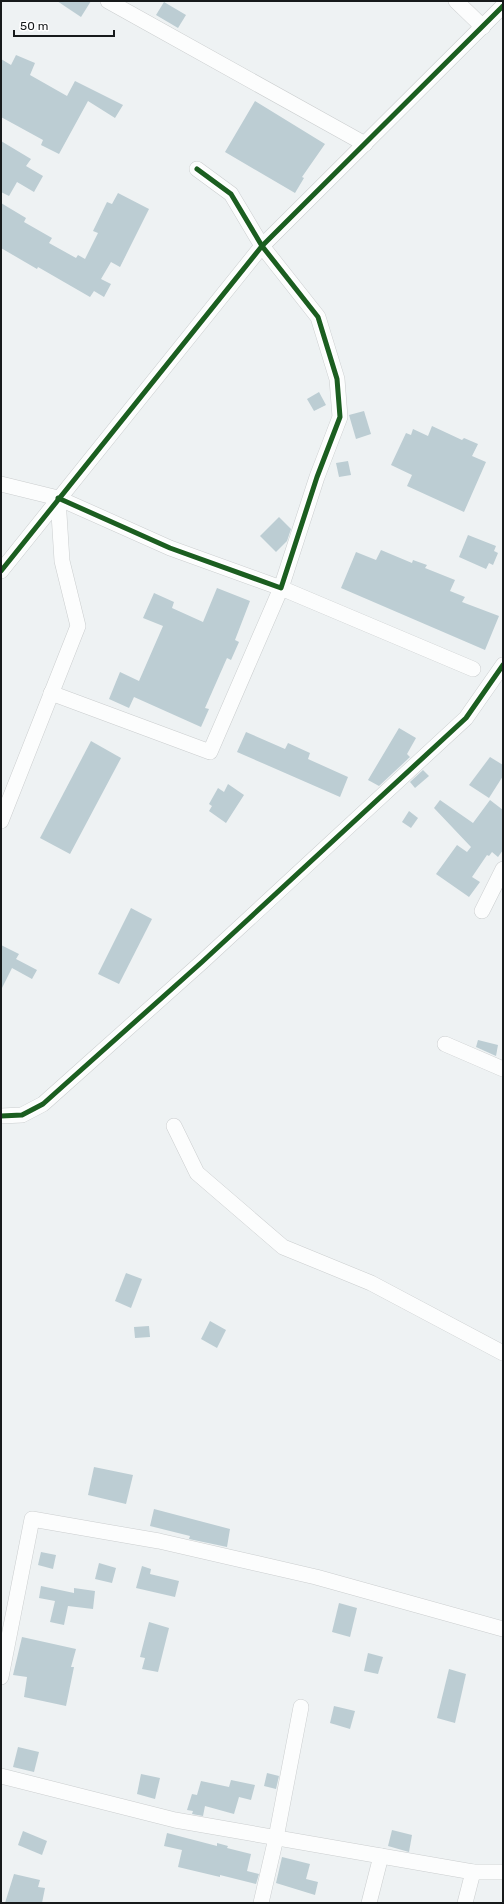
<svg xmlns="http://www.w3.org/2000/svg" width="504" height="1904" viewBox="0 0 504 1904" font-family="Rubik,sans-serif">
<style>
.building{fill:#bccdd3}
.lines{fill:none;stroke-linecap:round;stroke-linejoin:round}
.minor-casing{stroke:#cbcecf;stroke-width:16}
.minor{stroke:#fcfdfd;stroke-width:15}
.cycleway-casing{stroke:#fff;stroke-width:8}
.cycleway{stroke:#1b5e20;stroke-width:5}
</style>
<rect width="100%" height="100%" fill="#eef2f3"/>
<g class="building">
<path d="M57 1H91L81 17Z"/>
<path d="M164 2 186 15 178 28 156 15Z"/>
<path d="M16 55 35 63 30 75 67 96 75 81 123 105 115 118 88 101 59 154 41 145 43 140 1 117V59L11 65Z"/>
<path d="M255 101 325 144 302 177 304 178 295 193 225 152Z"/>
<path d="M1 141 31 159 26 166 43 176 34 192 17 182 9 196 1 192Z"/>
<path d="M118 193 149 209 120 267 111 262 101 279 111 284 104 297 94 291 90 297 38 267 37 269 1 248V203L26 218 24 222 52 238 49 243 76 258 78 255 85 259 98 233 93 231 107 202 112 204Z"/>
<path d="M319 392 326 405 314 411 307 399Z"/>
<path d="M364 411 371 434 356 439 349 415Z"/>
<path d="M432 426 462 440 464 438 478 444 472 456 486 462 464 512 407 486 412 475 391 465 406 433 411 435 413 429 428 436Z"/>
<path d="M348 461 351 475 339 477 336 463Z"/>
<path d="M279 517 291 529 287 541 276 552 260 536Z"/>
<path d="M468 535 496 546 494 551 498 553 493 565 489 563 486 569 459 557Z"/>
<path d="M381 550 412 563 413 560 427 565 425 568 455 580 450 591 465 597 462 602 499 616 485 650 341 588 356 552 376 560Z"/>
<path d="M217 588 250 601 235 640 239 642 231 660 227 658 205 708 209 709 201 727 134 697 129 708 109 699 120 672 139 681 163 626 143 618 154 593 174 602 172 608 203 622Z"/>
<path d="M399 728 416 738 407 754 410 757 379 786 368 780Z"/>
<path d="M246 732 285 749 288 743 310 753 308 759 348 777 340 797 237 752Z"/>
<path d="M91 741 121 758 70 854 40 838Z"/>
<path d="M490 757 503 765V776L489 798 469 785Z"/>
<path d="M423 770 429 776 415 788 410 782Z"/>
<path d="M228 784 244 795 226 823 209 811 212 806 209 804 218 788 224 792Z"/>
<path d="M440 800 473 823 490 800 503 810V850L498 857 492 852 489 856 487 855 472 877 480 882 469 897 436 874 457 845 467 852 471 847 434 808Z"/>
<path d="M409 811 418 818 411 828 402 822Z"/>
<path d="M131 908 152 919 119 984 98 974Z"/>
<path d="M1 945 19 954 16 959 37 970 32 979 12 968 1 990Z"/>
<path d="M478 1040 498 1045 496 1056 476 1047Z"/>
<path d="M126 1273 142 1279 131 1308 115 1301Z"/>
<path d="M210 1321 226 1330 217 1348 201 1339Z"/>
<path d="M149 1326 150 1337 135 1338 134 1327Z"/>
<path d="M94 1467 133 1475 126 1504 88 1495Z"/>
<path d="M154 1509 230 1529 227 1547 189 1539 190 1536 150 1526Z"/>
<path d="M41 1552 56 1555 53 1569 38 1565Z"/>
<path d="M99 1563 116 1568 112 1583 95 1579Z"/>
<path d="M142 1566 151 1569 150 1574 179 1581 175 1597 136 1588Z"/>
<path d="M41 1586 74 1593V1588L95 1591 93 1609 68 1606 64 1625 50 1622 55 1601 39 1598Z"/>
<path d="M339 1603 357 1608 350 1637 332 1632Z"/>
<path d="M149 1622 169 1628 158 1672 142 1669 145 1658 140 1657Z"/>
<path d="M22 1637 76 1649 71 1667H74L66 1706 24 1697 27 1677 13 1675Z"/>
<path d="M368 1653 383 1657 378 1674 364 1671Z"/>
<path d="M449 1669 466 1674 455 1723 437 1718Z"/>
<path d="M334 1706 355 1711 350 1729 330 1723Z"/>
<path d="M18 1747 39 1752 34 1772 13 1767Z"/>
<path d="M267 1773 279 1776 276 1789 264 1786Z"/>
<path d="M141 1774 160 1778 155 1799 137 1794Z"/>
<path d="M231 1780 255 1785 251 1800 239 1797 234 1814 205 1806 203 1816 192 1814 193 1811 187 1810 192 1794 197 1795 201 1781 229 1787Z"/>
<path d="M392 1830 412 1835 409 1852 388 1846Z"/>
<path d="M23 1831 47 1841 42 1855 18 1845Z"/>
<path d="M167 1833 217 1846V1843L228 1846 227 1848 251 1854 247 1871 259 1874 256 1884 220 1875V1877L178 1867 182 1850 164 1846Z"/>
<path d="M282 1857 310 1864 306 1879 318 1882 315 1895 276 1883Z"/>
<path d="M14 1874 40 1880 38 1887 45 1888 42 1903H5Z"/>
</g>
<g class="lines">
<defs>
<g id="minor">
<path d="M108 1 365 144"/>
<path d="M456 1 483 27"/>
<path d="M1 484 58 498 62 561 78 626 1 821"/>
<path d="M58 498 170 548 281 588 317 477 340 417 337 379 318 317 262 246 231 194 197 169"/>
<path d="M1 571 262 246 503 6"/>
<path d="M51 693 210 752 281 588 473 669"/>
<path d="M482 911 503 869"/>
<path d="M445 1044 503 1069"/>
<path d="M1 1116 22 1115 43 1104 202 962 466 718 503 665"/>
<path d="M174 1126 197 1173 283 1247 371 1283 503 1353"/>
<path d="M1 1677 32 1519 159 1541 316 1577 503 1629"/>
<path d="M1 1776 175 1820 473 1872H503"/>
<path d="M261 1903 276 1838 301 1707"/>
<path d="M369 1903 381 1856"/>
<path d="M465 1903 473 1872"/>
</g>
</defs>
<use href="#minor" class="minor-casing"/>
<use href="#minor" class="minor"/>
<defs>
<g id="cycleway">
<path d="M58 498 170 548 281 588 317 477 340 417 337 379 318 317 262 246 231 194 197 169"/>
<path d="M1 571 262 246 503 6"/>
<path d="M1 1116 22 1115 43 1104 202 962 466 718 503 665"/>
</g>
</defs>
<use href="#cycleway" class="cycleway-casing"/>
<use href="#cycleway" class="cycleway"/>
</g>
<rect width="504" height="1904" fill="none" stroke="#171a1b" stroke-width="4"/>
<path d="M14 30v6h100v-6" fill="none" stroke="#171a1b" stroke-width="2"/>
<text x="20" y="30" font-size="12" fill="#171a1b" stroke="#ffffff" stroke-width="3" paint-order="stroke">50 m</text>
</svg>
